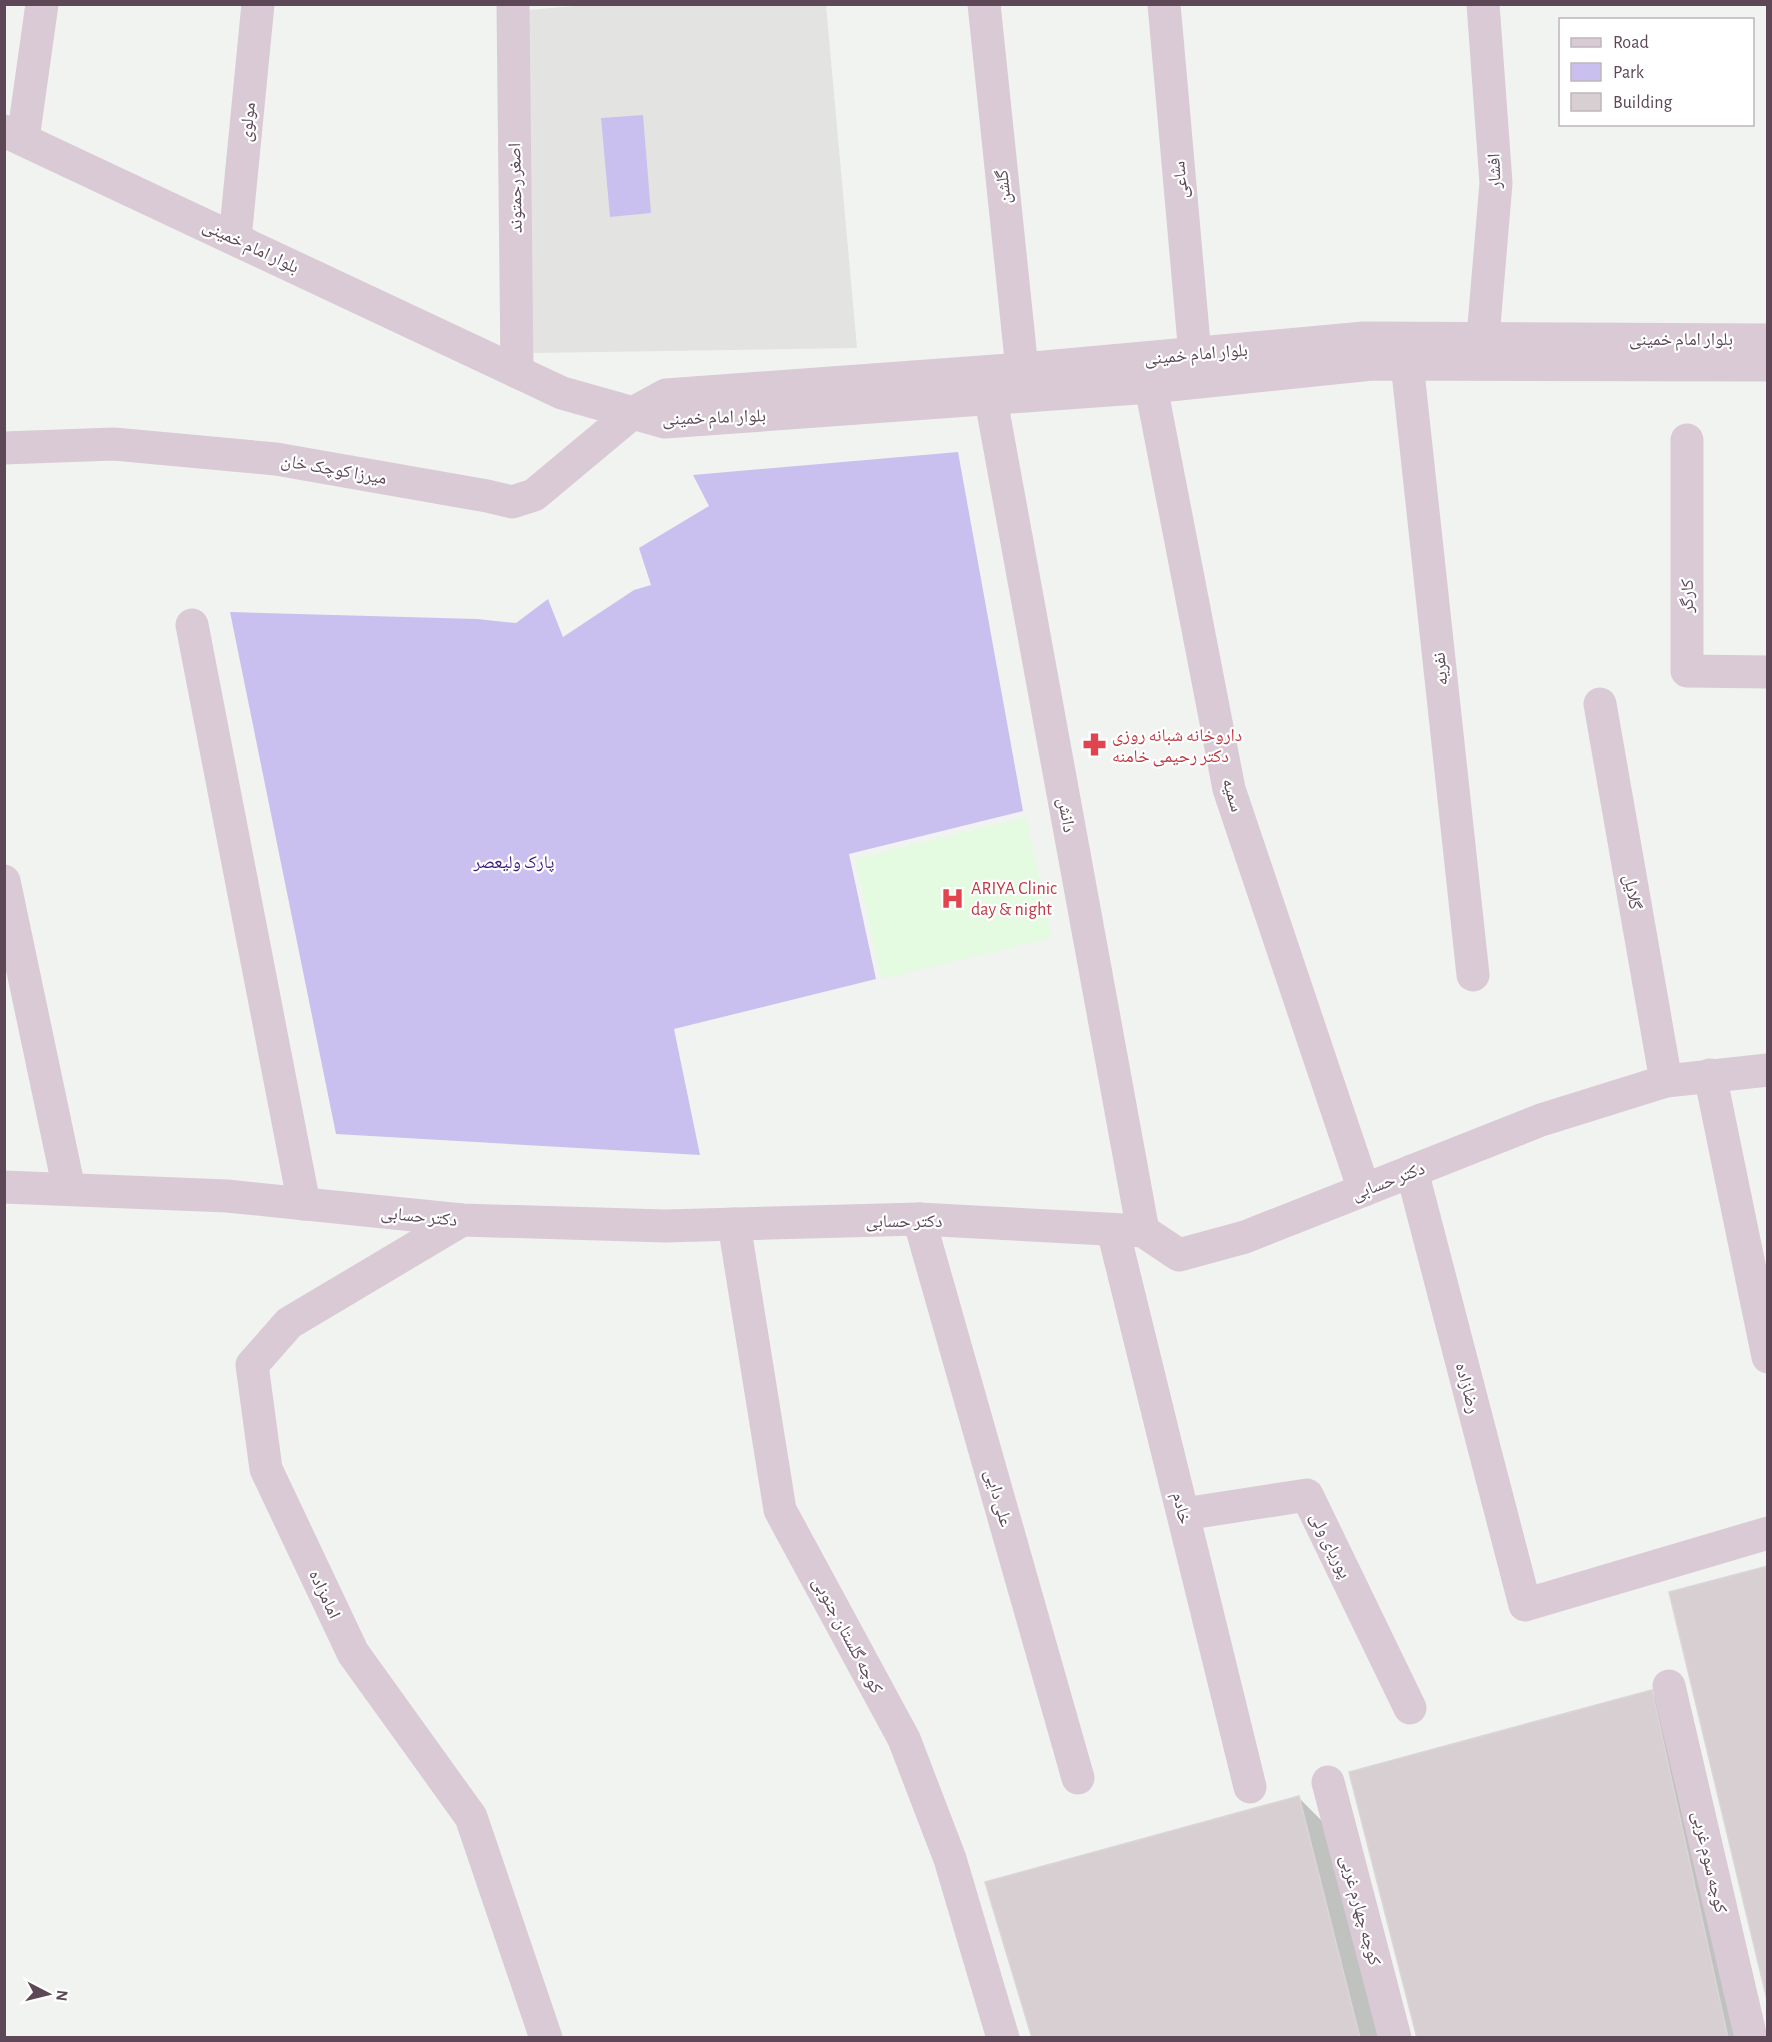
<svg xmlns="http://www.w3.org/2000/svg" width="1772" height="2042" viewBox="0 0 1772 2042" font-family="'Alegreya Sans','Noto Naskh Arabic',sans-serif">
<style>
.education{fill:#e3e4e1}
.medical{fill:#e4fbe2}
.green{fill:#cac0ef}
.shadow{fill:#0003}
.building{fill:#d8cfd3;stroke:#dbd4d8;stroke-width:1.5}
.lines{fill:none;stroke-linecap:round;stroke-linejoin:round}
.minor{stroke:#dacad5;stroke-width:33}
.labels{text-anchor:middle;stroke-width:4.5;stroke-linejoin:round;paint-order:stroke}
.street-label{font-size:18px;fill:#5e4857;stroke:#fff}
.health-label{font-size:18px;fill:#be3a42;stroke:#fff;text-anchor:start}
.park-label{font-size:18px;fill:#3b197f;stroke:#fff}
</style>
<rect width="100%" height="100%" fill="#f1f3f0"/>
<path class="education" d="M598 4 826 5 857 348 533 353 528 10Z"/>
<path class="medical" d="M1026 817 1052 938 881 979 855 859Z"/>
<g class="green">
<path d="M643 115 651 213 610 217 601 118Z"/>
<path d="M958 452 1023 811 849 854 876 979 674 1029 700 1155 336 1134 230 612 477 619 516 623 548 599 563 637 634 590 651 585 639 548 709 506 693 475Z"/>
</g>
<g class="shadow">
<path d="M1651 1692 1683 1723 1752 2038H1419Z"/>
<path d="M1298 1797 1330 1829 1383 2038H1033Z"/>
</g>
<g class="building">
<path d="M1768 1566V2004L1669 1592Z"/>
<path d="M1652 1690 1728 2038H1417L1349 1772Z"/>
<path d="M1299 1796 1360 2038H1032L985 1882Z"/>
</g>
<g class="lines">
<g class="minor">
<path d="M513 4 517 372"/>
<path d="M984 4 1022 369"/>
<path d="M1164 4 1195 355"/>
<path d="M1483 4 1496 183 1483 337"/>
<path d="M4 131 562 393 665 422 1151 387 1372 364 1768 365"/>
<path d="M23 139 42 4"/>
<path d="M235 239 258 4"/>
<path d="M1407 363 1473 975"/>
<path d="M1151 387 1229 789 1364 1190"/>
<path d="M991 400 1143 1231"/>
<path d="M1687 440V671L1768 672"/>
<path d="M4 448 114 444 276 459 487 496 512 502 534 495 631 414 666 395 1022 369 1364 338 1768 340"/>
<path d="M192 625 304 1204"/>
<path d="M1600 704 1666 1081"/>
<path d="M4 881 69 1189"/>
<path d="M1710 1075 1768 1357"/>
<path d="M1412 1171 1525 1605 1768 1533"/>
<path d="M4 1187 227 1196 462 1220 665 1226 919 1219 1143 1231 1179 1255 1245 1237 1541 1120 1666 1081 1768 1070"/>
<path d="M919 1219 1078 1778"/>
<path d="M462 1220 289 1323 252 1365 266 1469 353 1653 471 1817 546 2038"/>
<path d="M734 1224 780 1510 904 1739 950 1859 1003 2038"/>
<path d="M1113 1230 1250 1787"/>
<path d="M1184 1514 1307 1495 1410 1708"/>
<path d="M1669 1686 1751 2038"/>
<path d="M1328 1782 1395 2038"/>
</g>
</g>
<defs>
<symbol id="pharmacy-bare" viewBox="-9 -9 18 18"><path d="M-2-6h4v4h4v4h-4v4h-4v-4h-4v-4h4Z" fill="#e0444e" stroke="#fff" stroke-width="2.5" paint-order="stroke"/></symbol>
<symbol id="hospital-bare" viewBox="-9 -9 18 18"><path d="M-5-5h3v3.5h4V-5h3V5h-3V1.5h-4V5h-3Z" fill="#e0444e" stroke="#fff" stroke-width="2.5" paint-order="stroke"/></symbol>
</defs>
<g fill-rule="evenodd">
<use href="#pharmacy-bare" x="1078" y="728" width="33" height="33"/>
<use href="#hospital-bare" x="936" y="882" width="33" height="33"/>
</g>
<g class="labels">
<g class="street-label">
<text transform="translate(247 122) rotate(-84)" y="6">مولوی</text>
<text transform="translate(1494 171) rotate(-92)" y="6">افشار</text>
<text transform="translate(1180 180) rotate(-95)" y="6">ساعی</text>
<text transform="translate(1003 187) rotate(-96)" y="6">گلشن</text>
<text transform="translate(515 188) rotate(-91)" y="6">اصغر رحمتوند</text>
<text transform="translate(251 246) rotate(25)" y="6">بلوار امام خمینی</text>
<text x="1681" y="345">بلوار امام خمینی</text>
<text transform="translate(1196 354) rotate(-5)" y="6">بلوار امام خمینی</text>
<text transform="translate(714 417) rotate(-2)" y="6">بلوار امام خمینی</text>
<text transform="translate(334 469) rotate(10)" y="6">میرزا کوچک خان</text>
<text transform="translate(1687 596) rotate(-90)" y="6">کارگر</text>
<text transform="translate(1440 669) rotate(-96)" y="6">نفریه</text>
<text transform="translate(1233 795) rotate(74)" y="6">سمیه</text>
<text transform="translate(1067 815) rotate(80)" y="6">دانش</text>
<text transform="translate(1633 892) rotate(80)" y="6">گلایل</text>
<text transform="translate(1388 1181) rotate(-21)" y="6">دکتر حسابی</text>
<text transform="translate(419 1216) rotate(6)" y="6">دکتر حسابی</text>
<text x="904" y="1227">دکتر حسابی</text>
<text transform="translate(1468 1388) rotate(75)" y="6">رضازاده</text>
<text transform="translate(999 1498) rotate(74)" y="6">علی دایی</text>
<text transform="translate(1182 1508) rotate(76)" y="6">خادم</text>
<text transform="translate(1331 1545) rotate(64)" y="6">پوریای ولی</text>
<text transform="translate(325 1594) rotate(65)" y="6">امامزاده</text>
<text transform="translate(848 1635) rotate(62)" y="6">کوچه گلستان جنوبی</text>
<text transform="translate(1710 1862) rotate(77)" y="6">کوچه سوم غربی</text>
<text transform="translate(1361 1910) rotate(75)" y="6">کوچه چهارم غربی</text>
</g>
<g class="health-label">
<text x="1112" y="741">داروخانه شبانه روزی<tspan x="1112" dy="21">دکتر رحیمی خامنه</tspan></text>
<text x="971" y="894">ARIYA Clinic<tspan x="971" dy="21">day &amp; night</tspan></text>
</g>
<g class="park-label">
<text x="514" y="868">پارک ولیعصر</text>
</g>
</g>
<rect width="1772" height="2042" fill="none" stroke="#5e4857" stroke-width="12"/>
<rect x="1559" y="18" width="195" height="108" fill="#ffffff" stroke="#bfb6bc" stroke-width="1.5"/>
<rect x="1571" y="38" width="30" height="9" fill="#dacad5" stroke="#bfb6bc" stroke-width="1.5"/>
<text x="1613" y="48" font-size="18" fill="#5e4857">Road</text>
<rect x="1571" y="63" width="30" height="18" fill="#cac0ef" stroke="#bfb6bc" stroke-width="1.5"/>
<text x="1613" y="78" font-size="18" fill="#5e4857">Park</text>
<rect x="1571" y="93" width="30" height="18" fill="#d8cfd3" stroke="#bfb6bc" stroke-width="1.5"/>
<text x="1613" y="108" font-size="18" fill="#5e4857">Building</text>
<g transform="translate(48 1994) rotate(97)" stroke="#ffffff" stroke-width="4.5" paint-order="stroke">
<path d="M0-4.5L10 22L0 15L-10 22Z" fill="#5e4857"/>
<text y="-9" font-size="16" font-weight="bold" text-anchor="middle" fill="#5e4857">N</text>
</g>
</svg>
